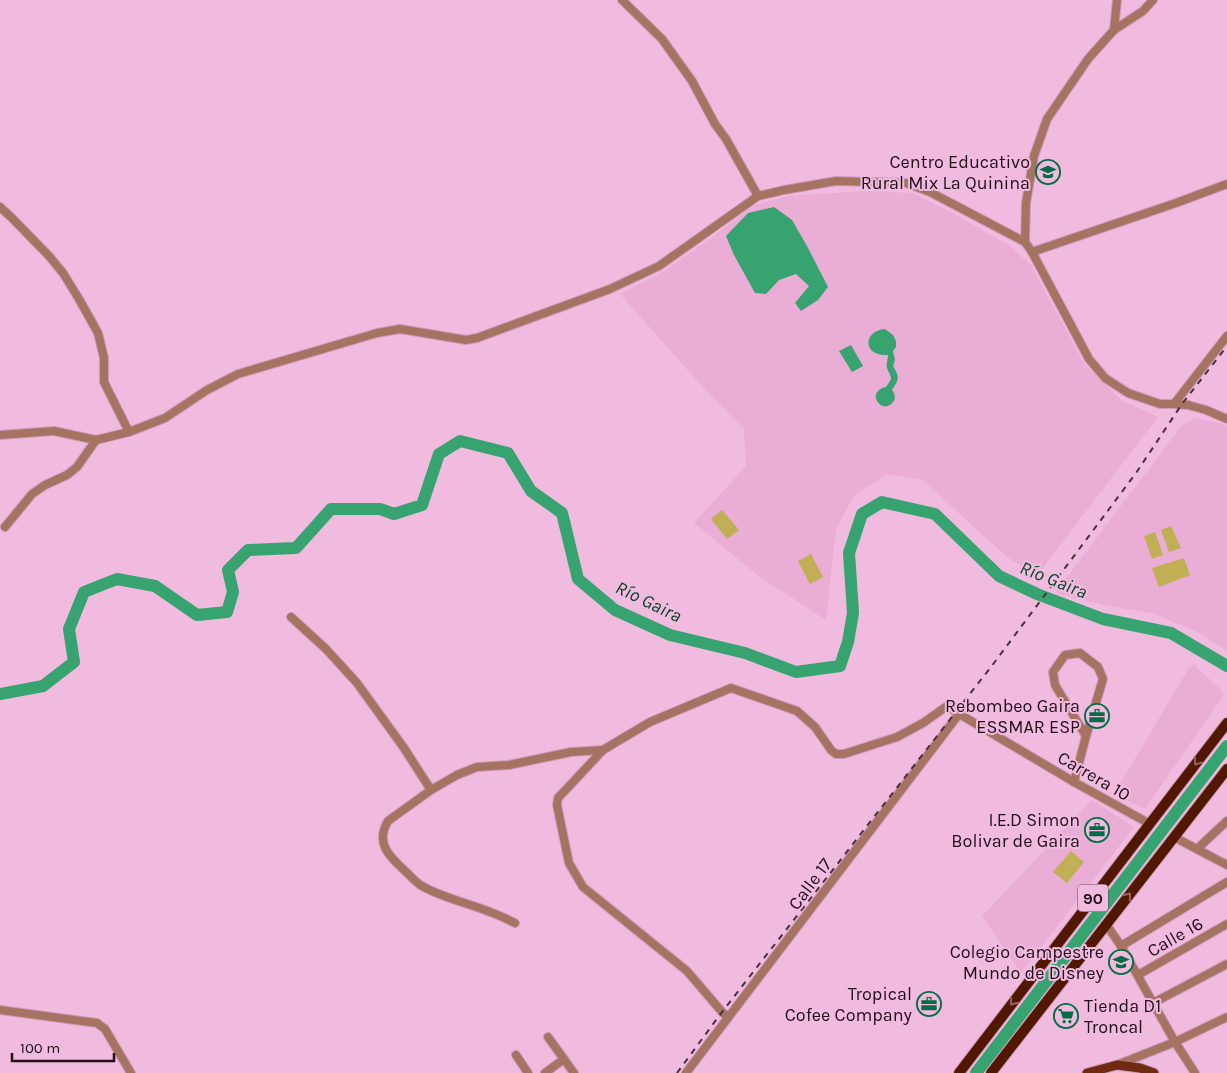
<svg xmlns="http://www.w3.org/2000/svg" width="1227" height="1073" viewBox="0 0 1227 1073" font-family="Karla,sans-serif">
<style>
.built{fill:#eaadd5}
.green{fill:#c0af54}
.water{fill:#37a370}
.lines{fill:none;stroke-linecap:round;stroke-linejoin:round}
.river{stroke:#37a370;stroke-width:12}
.minor-casing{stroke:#cc9cbc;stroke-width:10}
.major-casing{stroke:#cc9cbc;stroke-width:11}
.highway-casing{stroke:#cc9cbc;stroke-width:12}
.minor{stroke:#a67362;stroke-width:8}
.major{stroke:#6f2a10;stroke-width:9}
.highway{stroke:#521701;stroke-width:10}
.rail{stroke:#492f40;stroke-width:2;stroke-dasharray:6 6;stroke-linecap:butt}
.oneway{stroke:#9a6165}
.labels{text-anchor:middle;stroke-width:4;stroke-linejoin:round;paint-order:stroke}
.shield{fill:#f1bbdf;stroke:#5f4256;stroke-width:1}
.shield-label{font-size:16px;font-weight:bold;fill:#210e1b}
.poi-label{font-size:18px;fill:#210e1b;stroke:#f1bbdf;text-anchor:end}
.street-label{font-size:18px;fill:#210e1b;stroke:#f1bbdf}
.water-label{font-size:19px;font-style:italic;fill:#054329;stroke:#f1bbdf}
</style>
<rect width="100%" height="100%" fill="#f1bbdf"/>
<g class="built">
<path d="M864 191 913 193 949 211 1010 246 1031 265 1085 365 1123 401 1158 417 1039 573 1012 561 977 530 923 480 887 474 854 496 836 529 826 620 760 577 694 523 746 466 744 429 701 385 620 294 661 273 711 238 754 205 788 196Z"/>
<path d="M1196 418 1222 424 1227 427V651L1196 631 1151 613 1108 606 1055 593 1182 425Z"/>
<path d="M1193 664 1221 690 1223 696 1145 809 1114 794 1189 668Z"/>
<path d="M1092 800 1134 827 1021 973 982 916Z"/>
</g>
<g class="green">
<path d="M722 510 739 530 727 539 711 519Z"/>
<path d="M1171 526 1181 548 1169 552 1161 530Z"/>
<path d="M1155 532 1163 555 1152 559 1144 536Z"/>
<path d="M811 554 823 577 810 584 798 561Z"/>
<path d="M1184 558 1190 575 1159 587 1152 568Z"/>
<path d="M1071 851 1084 862 1067 883 1053 872Z"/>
</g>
<g class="water">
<path d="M774 207 792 220 807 246 828 287 818 300 801 311 795 303 809 286 796 274 779 280 766 294 755 293 734 255 726 236 748 213Z"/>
<path d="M885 329 893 335 896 341V347L893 351 895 360 893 366C900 378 899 379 892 390 895 394 896 398 893 402 883 416 864 392 886 387 894 376 891 379 887 368 886 364 888 359 888 355 863 357 862 331 885 329Z"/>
<path d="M851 345 863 366 852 372 839 351Z"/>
</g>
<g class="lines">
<g class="river">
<path d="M0 694 43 686 74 662 69 629 84 592 117 579 155 586 197 615 227 612 233 592 228 570 248 550 296 548 331 509H380L394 514 422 505 439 454 460 441 508 453 531 491 562 513 578 579 615 610 670 635 745 653 796 672 840 666 848 642 853 613 849 553 862 514 882 502 935 514 999 576 1037 594 1103 619 1171 633 1227 666"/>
<path d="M976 1073 1227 746"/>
</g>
<defs>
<g id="minor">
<path d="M622 0 662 39 692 81 715 124 726 139 758 196"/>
<path d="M1114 30 1117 0"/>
<path d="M0 207 12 218 49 256 63 273 79 299 98 333 104 358V382L129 432"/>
<path d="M1025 242 1026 203 1034 156 1047 119 1088 59 1114 30 1143 11 1153 0"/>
<path d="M1032 252 1176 203 1227 184"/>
<path d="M1174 404 1227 336"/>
<path d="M0 435 54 431 96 440 129 432 165 418 207 390 238 374 377 333 400 329 466 340 477 338 610 289 659 266 758 196 784 190 836 181 906 183 930 192 1025 242 1032 252 1089 359 1105 378 1128 393 1160 404H1174L1188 405 1206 410 1227 419"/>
<path d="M5 527 32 494 45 485 67 475 77 467 96 440"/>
<path d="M291 617 326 649 357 683 404 748 431 790"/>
<path d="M603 750 558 798 557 805 569 863 583 887 687 971 722 1012 728 1017"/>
<path d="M1074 782 1086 736 1103 679 1098 667 1080 653 1065 655 1053 672 1055 685 1086 736"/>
<path d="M1174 837 1227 865"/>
<path d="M1197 849 1227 821"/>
<path d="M515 923C507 919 499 915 490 912 468 903 443 898 422 886 415 882 410 875 404 870 389 856 375 843 388 821L431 790 457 775 477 767 509 765 571 752 603 750 650 722 731 688 797 711 815 727 831 750 836 754H844L897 737 923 723 947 706 956 712 1074 782 1150 824"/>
<path d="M1106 924 1121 946 1175 1042 1195 1073"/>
<path d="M1121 946 1227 882"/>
<path d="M1138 975 1227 924"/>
<path d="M1153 1003 1227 964"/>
<path d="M0 1010 97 1023 105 1029 131 1073"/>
<path d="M548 1037 574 1073"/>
<path d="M516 1055 528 1073"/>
<path d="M1117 1065 1175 1042 1227 1017"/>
<path d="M545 1073 564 1059"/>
<path d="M686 1073 959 714"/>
</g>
<path id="major" d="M1087 1073 1117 1065 1140 1068 1154 1073"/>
<g id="highway">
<path d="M959 1073 1227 723"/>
<path d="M991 1073 1227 769"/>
</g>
</defs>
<use href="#minor" class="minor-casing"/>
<use href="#major" class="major-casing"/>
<use href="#highway" class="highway-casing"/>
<use href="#minor" class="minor"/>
<use href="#major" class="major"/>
<use href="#highway" class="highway"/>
<path class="rail" d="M677 1073 722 1012 994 663 1136 473 1182 404 1227 346"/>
</g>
<defs><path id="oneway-chevron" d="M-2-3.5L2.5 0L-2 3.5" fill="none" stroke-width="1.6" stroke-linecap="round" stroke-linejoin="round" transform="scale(1.25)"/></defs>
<g class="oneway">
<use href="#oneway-chevron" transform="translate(1197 762) rotate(127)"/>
<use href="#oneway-chevron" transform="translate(1128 896) rotate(-52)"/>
<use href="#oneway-chevron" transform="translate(1013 1002) rotate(128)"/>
</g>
<defs>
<symbol id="school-ring" viewBox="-11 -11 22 22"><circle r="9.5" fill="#f1bbdf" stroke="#036e46" stroke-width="1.5"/><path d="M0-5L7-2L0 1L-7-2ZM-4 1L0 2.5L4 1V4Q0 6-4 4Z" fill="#036e46"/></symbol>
<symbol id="office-ring" viewBox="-11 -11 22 22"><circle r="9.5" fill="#f1bbdf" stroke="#036e46" stroke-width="1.5"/><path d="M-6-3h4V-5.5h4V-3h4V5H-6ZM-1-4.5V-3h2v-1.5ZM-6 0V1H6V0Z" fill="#036e46"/></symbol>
<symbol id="supermarket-ring" viewBox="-11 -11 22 22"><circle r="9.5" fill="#f1bbdf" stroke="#036e46" stroke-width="1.5"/><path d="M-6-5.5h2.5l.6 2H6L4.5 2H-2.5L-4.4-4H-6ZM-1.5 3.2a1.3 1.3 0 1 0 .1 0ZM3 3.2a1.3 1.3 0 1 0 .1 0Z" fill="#036e46"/></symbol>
</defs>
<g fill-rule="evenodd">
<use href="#school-ring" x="1034" y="158" width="28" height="28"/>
<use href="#office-ring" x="1083" y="702" width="28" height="28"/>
<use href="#office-ring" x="1083" y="816" width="28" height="28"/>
<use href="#school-ring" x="1107" y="948" width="28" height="28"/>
<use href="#office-ring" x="915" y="990" width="28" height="28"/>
<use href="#supermarket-ring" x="1052" y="1002" width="28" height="28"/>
</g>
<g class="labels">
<rect class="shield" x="1078" y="884.5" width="30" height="27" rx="4"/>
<g class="shield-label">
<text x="1093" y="904">90</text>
</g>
<g class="poi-label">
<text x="1030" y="168">Centro Educativo<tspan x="1030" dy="21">Rural Mix La Quinina</tspan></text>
<text x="1080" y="712">Rebombeo Gaira<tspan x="1080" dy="21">ESSMAR ESP</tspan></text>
<text x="1080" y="826">I.E.D Simon<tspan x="1080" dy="21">Bolivar de Gaira</tspan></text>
<text x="1104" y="958">Colegio Campestre<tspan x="1104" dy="21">Mundo de Disney</tspan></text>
<text x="912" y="1000">Tropical<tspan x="912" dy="21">Cofee Company</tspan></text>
<text x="1084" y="1012" text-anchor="start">Tienda D1<tspan x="1084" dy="21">Troncal</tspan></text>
</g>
<g class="street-label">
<text transform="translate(1094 776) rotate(30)" y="6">Carrera 10</text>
<text transform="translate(810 884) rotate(-53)" y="6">Calle 17</text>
<text transform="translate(1175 937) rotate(-30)" y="6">Calle 16</text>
</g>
<g class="water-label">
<text transform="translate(1054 579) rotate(22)" y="7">Río Gaira</text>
<text transform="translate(649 601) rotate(26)" y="7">Río Gaira</text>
</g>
</g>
<path d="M12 1053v8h102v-8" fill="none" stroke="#210e1b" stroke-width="2.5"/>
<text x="20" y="1053" font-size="15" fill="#210e1b" stroke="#f1bbdf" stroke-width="4" paint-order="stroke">100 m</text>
</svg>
